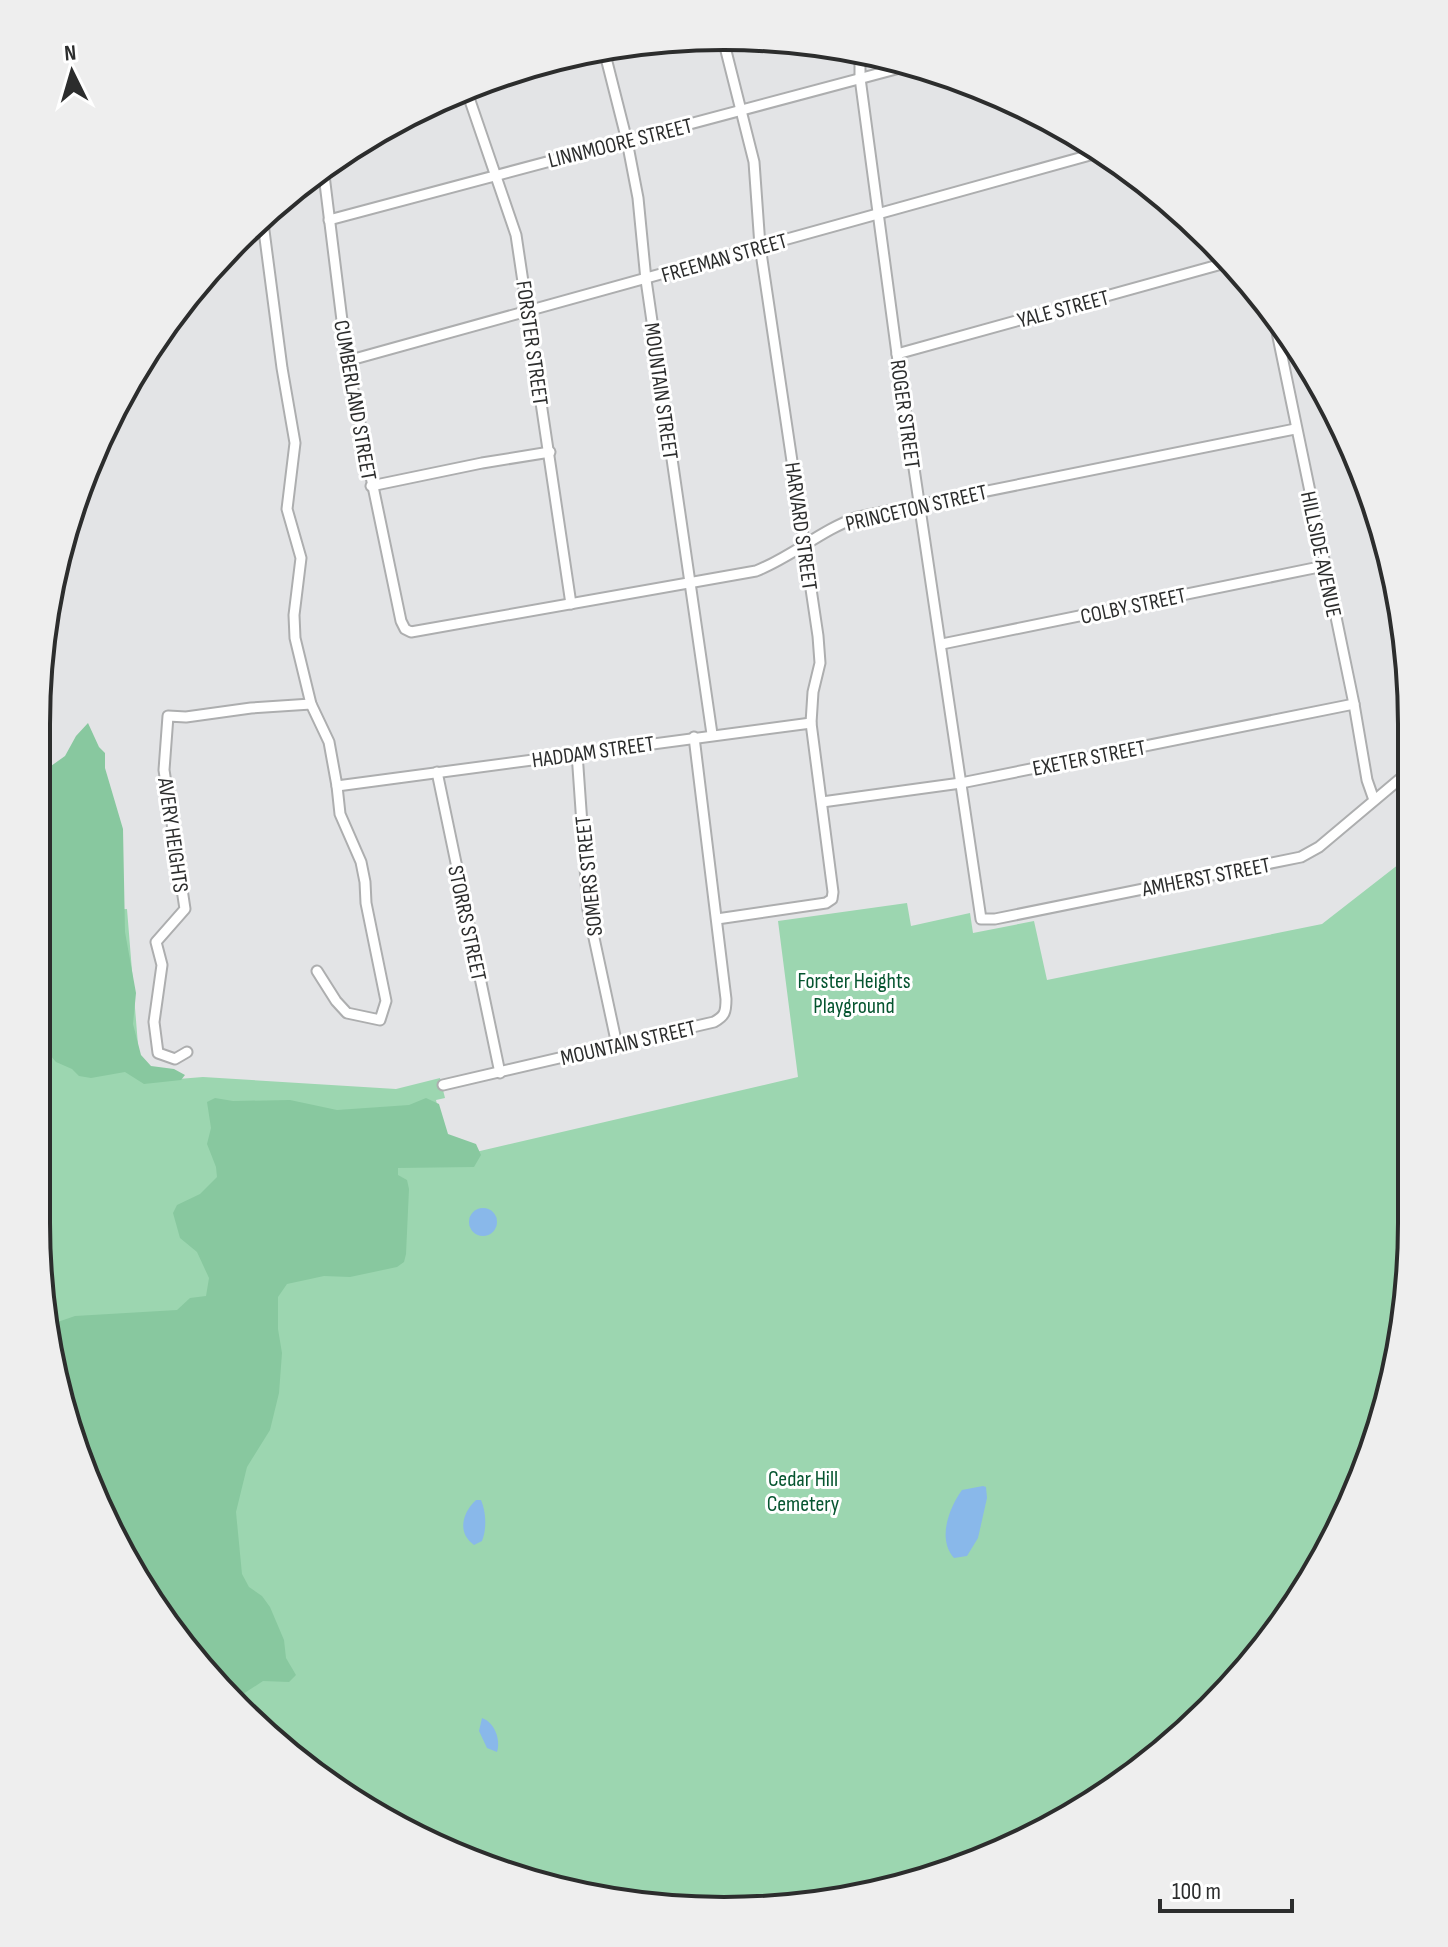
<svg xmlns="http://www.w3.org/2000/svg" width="1448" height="1947" viewBox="0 0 1448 1947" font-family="'Sofia Sans Condensed',sans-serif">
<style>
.green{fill:#9cd6b0}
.forest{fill:#88c89f}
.water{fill:#89b8ea}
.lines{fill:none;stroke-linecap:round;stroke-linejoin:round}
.minor-casing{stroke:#adaeaf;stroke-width:13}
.minor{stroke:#fff;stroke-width:9}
.labels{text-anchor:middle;stroke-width:6;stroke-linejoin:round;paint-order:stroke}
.street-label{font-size:22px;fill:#2c2d2d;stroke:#fff}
.park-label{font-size:22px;fill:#065530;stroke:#fff}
.rim{fill:none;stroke:#2c2d2d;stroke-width:4}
</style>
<rect width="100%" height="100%" fill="#e3e4e6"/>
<path class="green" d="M1408 857 1410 1268 1376 1444 1320 1567 1242 1676 1142 1769 946 1874 769 1909 590 1898 419 1840 238 1710 128 1567 60 1402 36 1223 37 914 127 909 141 1082 203 1077 396 1089 440 1078 445 1098 436 1100 450 1158 798 1077 778 921 907 903 911 926 970 913 973 933 1034 921 1047 980 1322 924Z"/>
<g class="forest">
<path d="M88 723 99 747 105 753V768L123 829 125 932 136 993 133 1024 141 1055 151 1066 174 1069 185 1075 181 1080 144 1084 125 1072 91 1078 79 1076 72 1069 56 1062 45 1049C46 1034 42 1024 41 1010 41 989 53 970 49 951L37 943V787L48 778 51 766 65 756 76 736Z"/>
<path d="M215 1098 233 1101 290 1100 337 1110 409 1105 426 1098 439 1104 448 1134 476 1144 481 1155 474 1167 398 1168V1175L407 1180 409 1189 406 1254 404 1262 397 1267 350 1277 324 1276 287 1284 278 1297V1329L282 1353 279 1393 270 1430 247 1467 236 1512 242 1574 249 1587 262 1596 270 1607 284 1640 286 1658 296 1675 289 1682 263 1681 231 1702 128 1567 60 1402 49 1325 75 1316 177 1310 190 1298 206 1296 209 1278 197 1252 180 1238 173 1213 177 1205 200 1194 217 1177 216 1167 207 1144 211 1128 207 1102Z"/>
</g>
<g class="water">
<circle cx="483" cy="1222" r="14"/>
<path d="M983 1486 986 1487 987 1498 978 1538 967 1556 954 1558C937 1539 949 1508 962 1490Z"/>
<path d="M476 1500H481C486 1511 487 1529 482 1541L474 1545C457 1533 462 1513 476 1500Z"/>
<path d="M482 1718C494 1722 501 1739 497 1752L487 1748 479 1731Z"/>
</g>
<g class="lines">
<defs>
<g id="minor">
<path d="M604 50 627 141 638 198 646 280 712 734"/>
<path d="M860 53V78L897 354 981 919H995L1301 857 1319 847 1407 773"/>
<path d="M466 89 516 235 571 604"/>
<path d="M323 167 347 361 401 621 405 629 411 632 756 571C792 557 821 530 858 517L1295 429"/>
<path d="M329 220 911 65"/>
<path d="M263 223 282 368 295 443 287 509 301 558 294 615 295 638 311 704 329 742 337 786 811 723"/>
<path d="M1272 308 1354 704 1367 780 1374 800"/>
<path d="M897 354 1229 262"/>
<path d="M347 361 1101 152"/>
<path d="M371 486 482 463 550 452"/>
<path d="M942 644 1324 566"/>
<path d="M577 753 588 910 617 1045"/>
<path d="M437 772 500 1073"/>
<path d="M822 802 961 783 1354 704"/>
<path d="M717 919 826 903 832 899 833 892 811 723 813 692 820 663 818 636 760 246 754 162 723 39"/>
<path d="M317 971 336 1001 347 1013 380 1020 386 1001 366 903 365 882 361 862 340 814 337 786"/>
<path d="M187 1052 175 1059 158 1053 154 1022 162 965 156 942 185 909 164 770 168 716 186 717 251 708 311 704"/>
<path d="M443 1085 714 1022C725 1016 726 1012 726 999L694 737"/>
</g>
</defs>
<use href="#minor" class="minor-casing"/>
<use href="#minor" class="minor"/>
</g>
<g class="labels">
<g class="street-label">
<text transform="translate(620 142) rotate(-14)" y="8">LINNMOORE STREET</text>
<text transform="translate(724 257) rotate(-16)" y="8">FREEMAN STREET</text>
<text transform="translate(1063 308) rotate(-15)" y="8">YALE STREET</text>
<text transform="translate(533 343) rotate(82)" y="8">FORSTER STREET</text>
<text transform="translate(662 391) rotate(82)" y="8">MOUNTAIN STREET</text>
<text transform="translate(356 400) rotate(80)" y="8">CUMBERLAND STREET</text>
<text transform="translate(906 414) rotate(82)" y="8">ROGER STREET</text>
<text transform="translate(916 507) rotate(-13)" y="8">PRINCETON STREET</text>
<text transform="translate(802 526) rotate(82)" y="8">HARVARD STREET</text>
<text transform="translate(1322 554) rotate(78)" y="8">HILLSIDE AVENUE</text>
<text transform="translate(1133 605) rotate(-12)" y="8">COLBY STREET</text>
<text transform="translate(593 751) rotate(-8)" y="8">HADDAM STREET</text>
<text transform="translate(1089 757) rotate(-11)" y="8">EXETER STREET</text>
<text transform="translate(174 835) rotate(82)" y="8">AVERY HEIGHTS</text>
<text transform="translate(588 876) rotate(-96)" y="8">SOMERS STREET</text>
<text transform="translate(1206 876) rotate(-11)" y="8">AMHERST STREET</text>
<text transform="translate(468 923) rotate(78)" y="8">STORRS STREET</text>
<text transform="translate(628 1042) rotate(-13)" y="8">MOUNTAIN STREET</text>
</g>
<g class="park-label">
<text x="854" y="988">Forster Heights<tspan x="854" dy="25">Playground</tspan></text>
<text x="803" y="1486">Cedar Hill<tspan x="803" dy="25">Cemetery</tspan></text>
</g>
</g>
<path d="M0 0H1448V1947H0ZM724 50H724A674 674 0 0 1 1398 724V1223A674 674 0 0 1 724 1897H724A674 674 0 0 1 50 1223V724A674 674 0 0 1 724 50Z" fill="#eee" fill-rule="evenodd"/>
<path class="rim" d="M724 50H724A674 674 0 0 1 1398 724V1223A674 674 0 0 1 724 1897H724A674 674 0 0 1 50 1223V724A674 674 0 0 1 724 50Z"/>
<g transform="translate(72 72) rotate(355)" stroke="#ffffff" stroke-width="6" paint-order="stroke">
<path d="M0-6L14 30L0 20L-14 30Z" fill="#2c2d2d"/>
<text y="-12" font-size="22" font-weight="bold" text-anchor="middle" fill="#2c2d2d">N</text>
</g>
<path d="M1160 1899v12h132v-12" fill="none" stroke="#2c2d2d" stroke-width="4"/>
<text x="1172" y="1899" font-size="24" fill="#2c2d2d" stroke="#ffffff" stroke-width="6" paint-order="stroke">100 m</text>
</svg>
